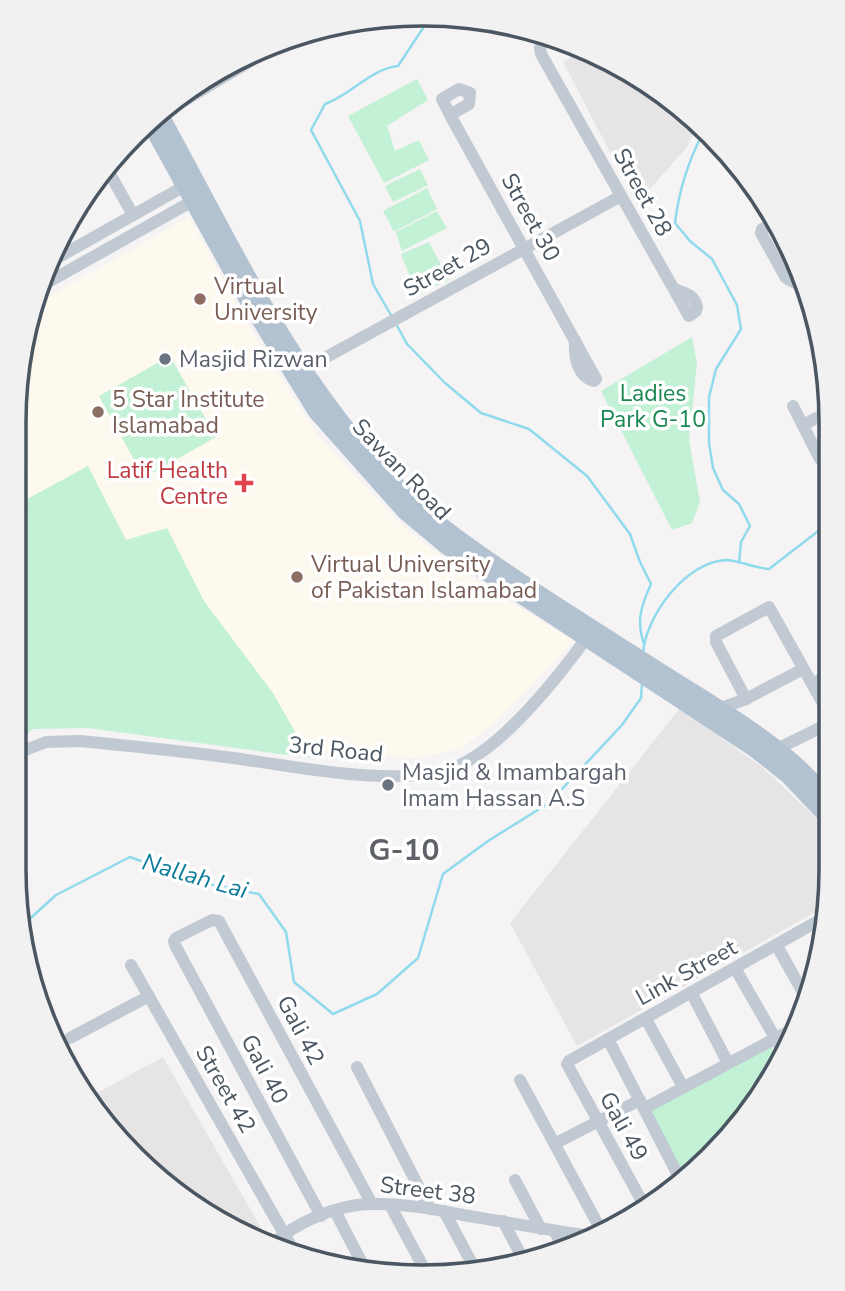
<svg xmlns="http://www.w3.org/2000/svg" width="845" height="1291" viewBox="0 0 845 1291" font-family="'Nunito Sans',sans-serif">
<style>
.commercial{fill:#fdf9ef}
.education{fill:#e6e4e5}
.green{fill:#c3f1d5}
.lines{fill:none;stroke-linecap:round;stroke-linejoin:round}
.stream{stroke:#90daee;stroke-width:2.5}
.minor{stroke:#c1cad2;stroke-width:12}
.major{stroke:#b3c2d1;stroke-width:16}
.education-dot{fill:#8d6e63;stroke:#fff;stroke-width:2.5}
.worship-dot{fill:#6b7280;stroke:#fff;stroke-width:2.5}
.health-dot{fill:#e0444e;stroke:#fff;stroke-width:2.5}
.labels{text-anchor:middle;stroke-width:7;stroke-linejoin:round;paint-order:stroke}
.street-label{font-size:23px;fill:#4a5661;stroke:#fff}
.education-label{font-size:23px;fill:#785e54;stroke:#fff;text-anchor:start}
.worship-label{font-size:23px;fill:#5b616d;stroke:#fff;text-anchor:start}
.park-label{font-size:23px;fill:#17864f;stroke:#fff}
.health-label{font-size:23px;fill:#be3a42;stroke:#fff;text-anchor:end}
.water-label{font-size:24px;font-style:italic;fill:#0c7c9b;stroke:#fff}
.district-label{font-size:30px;font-weight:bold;fill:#5f6368;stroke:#fff}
.rim{fill:none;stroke:#4a5661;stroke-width:3.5}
</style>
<rect width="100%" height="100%" fill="#f5f3f3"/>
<path class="commercial" d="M189 217 252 332 317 434 397 521 453 566 574 641 496 722 460 749 420 758 374 756 87 718 15 730 18 369 38 303Z"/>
<g class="education">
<path d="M581 51 692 116 698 123 687 147 637 204 563 62Z"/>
<path d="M680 708 762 767 828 829V905L577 1046 510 923Z"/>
<path d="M163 1057 265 1235 261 1243 174 1192 86 1099Z"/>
</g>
<g class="green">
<path d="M417 79 428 100 387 126 395 151 419 140 429 160 384 183 348 116Z"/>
<path d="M420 169 428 185 393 202 385 186Z"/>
<path d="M427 188 437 209 394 232 383 211Z"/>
<path d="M437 211 447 228 402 251 396 232Z"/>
<path d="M429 242 449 280 417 295 401 254Z"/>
<path d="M692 337 697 363 689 440 700 502 692 523 672 530 601 391Z"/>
<path d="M170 356 216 437 144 478 99 396Z"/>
<path d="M88 466 126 540 167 528 204 601 273 693 310 758 88 728 33 729 15 743 17 499 20 503Z"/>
<path d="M771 1046 780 1063 729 1138 683 1176 649 1111Z"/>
</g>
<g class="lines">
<g class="stream">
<path d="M704 131C688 161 679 189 675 223L690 241 712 259 737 305 741 329 716 369 709 397V443L713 468 723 490 739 504 750 526 741 542 739 563"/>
<path d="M392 317 373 284 360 221 311 130 325 104C351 95 370 69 398 66L429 19"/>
<path d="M395 322 407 344 445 383 481 413 529 429 587 476 630 534 640 562 651 584C641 606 636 621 644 644"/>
<path d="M643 653C646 615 686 562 726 560 737 560 755 568 769 569L830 522"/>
<path d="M23 925 56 895 130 857 199 882 259 894 286 932 294 982 333 1014 377 994 418 958 443 874 488 841 549 803 622 725 641 698 642 684"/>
</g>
<g class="minor">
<path d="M545 35 540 48 541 54 689 316 696 311 697 307C695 295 685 293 674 289"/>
<path d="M185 100 274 47"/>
<path d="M450 115 469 104 470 93 459 89 442 99 450 115 596 379 594 381C577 376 574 356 575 340"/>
<path d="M106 167 133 215"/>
<path d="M774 223 762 229 761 233 786 278 801 286"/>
<path d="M50 262 190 183"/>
<path d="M43 285 198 198"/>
<path d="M299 372 621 196"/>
<path d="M793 406 820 459"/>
<path d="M803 425 830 411"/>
<path d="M813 683 829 675"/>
<path d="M746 699 716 642V636L769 607 829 714"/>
<path d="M721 708 746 699 803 669"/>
<path d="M777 749 828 724"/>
<path d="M15 754 46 742 80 741C131 746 182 751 233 758 294 766 399 789 455 767 502 749 561 674 590 633"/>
<path d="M777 946 805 996"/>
<path d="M131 965 295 1253"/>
<path d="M735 968 785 1055"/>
<path d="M691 992 728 1063"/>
<path d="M646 1019 683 1087"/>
<path d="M70 1038 149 996"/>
<path d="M608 1039 680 1179"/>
<path d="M357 1067 430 1209"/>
<path d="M520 1080 602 1232"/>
<path d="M645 1108 795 1028"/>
<path d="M556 1143 640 1100"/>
<path d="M515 1180 541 1229"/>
<path d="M390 1205 427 1274"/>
<path d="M645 1207 567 1064 569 1061 827 916"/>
<path d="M335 1211 365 1269"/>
<path d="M444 1211 476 1271"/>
<path d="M321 1216 175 945 174 941 176 938 212 920 219 921 372 1204"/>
<path d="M503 1221 524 1261"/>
<path d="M554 1231 563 1246"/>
<path d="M269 1247C294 1223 337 1204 372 1204 402 1203 433 1209 463 1215 506 1222 548 1230 591 1236"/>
</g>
<g class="major">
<path d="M162 117C244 266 317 433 457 537 524 586 595 629 665 674 723 711 783 744 828 797"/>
<path d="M151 126 246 298 316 412 404 511 447 547 754 749 788 776 828 818"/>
</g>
</g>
<g class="education-dot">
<circle cx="200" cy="299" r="7"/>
<circle cx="98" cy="412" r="7"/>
<circle cx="297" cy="577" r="7"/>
</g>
<g class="worship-dot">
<circle cx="165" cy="359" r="7"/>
<circle cx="388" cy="785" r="7"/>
</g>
<path class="health-dot" d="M240.5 472.5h7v7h7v7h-7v7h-7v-7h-7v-7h7z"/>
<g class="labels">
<g class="street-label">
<text transform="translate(643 192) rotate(61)" y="8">Street 28</text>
<text transform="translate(531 217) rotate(61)" y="8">Street 30</text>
<text transform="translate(447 267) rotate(-29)" y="8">Street 29</text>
<text transform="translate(402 469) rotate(46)" y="8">Sawan Road</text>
<text transform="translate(336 749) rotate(6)" y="8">3rd Road</text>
<text transform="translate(686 972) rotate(-29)" y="8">Link Street</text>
<text transform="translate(301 1030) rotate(62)" y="8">Gali 42</text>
<text transform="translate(265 1069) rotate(62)" y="8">Gali 40</text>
<text transform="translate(226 1089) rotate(60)" y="8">Street 42</text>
<text transform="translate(624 1126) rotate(61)" y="8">Gali 49</text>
<text transform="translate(428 1190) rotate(7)" y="8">Street 38</text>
</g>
<g class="education-label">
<text x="214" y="294">Virtual<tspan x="214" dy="26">University</tspan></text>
<text x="112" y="407">5 Star Institute<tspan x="112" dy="26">Islamabad</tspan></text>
<text x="311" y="572">Virtual University<tspan x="311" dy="26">of Pakistan Islamabad</tspan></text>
</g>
<g class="worship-label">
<text x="179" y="367">Masjid Rizwan</text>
<text x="402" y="780">Masjid &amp; Imambargah<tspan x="402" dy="26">Imam Hassan A.S</tspan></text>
</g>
<g class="park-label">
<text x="653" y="401">Ladies<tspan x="653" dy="26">Park G-10</tspan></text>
</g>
<g class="health-label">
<text x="228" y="478">Latif Health<tspan x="228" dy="26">Centre</tspan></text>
</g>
<g class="water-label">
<text transform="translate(195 876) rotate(16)" y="8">Nallah Lai</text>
</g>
<g class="district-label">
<text x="404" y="860">G-10</text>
</g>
</g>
<path d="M0 0H845V1291H0ZM422 26H423A396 396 0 0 1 819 422V869A396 396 0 0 1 423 1265H422A396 396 0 0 1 26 869V422A396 396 0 0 1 422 26Z" fill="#f1f1f2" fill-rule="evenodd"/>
<path class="rim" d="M422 26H423A396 396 0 0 1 819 422V869A396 396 0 0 1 423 1265H422A396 396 0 0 1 26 869V422A396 396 0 0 1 422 26Z"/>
</svg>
